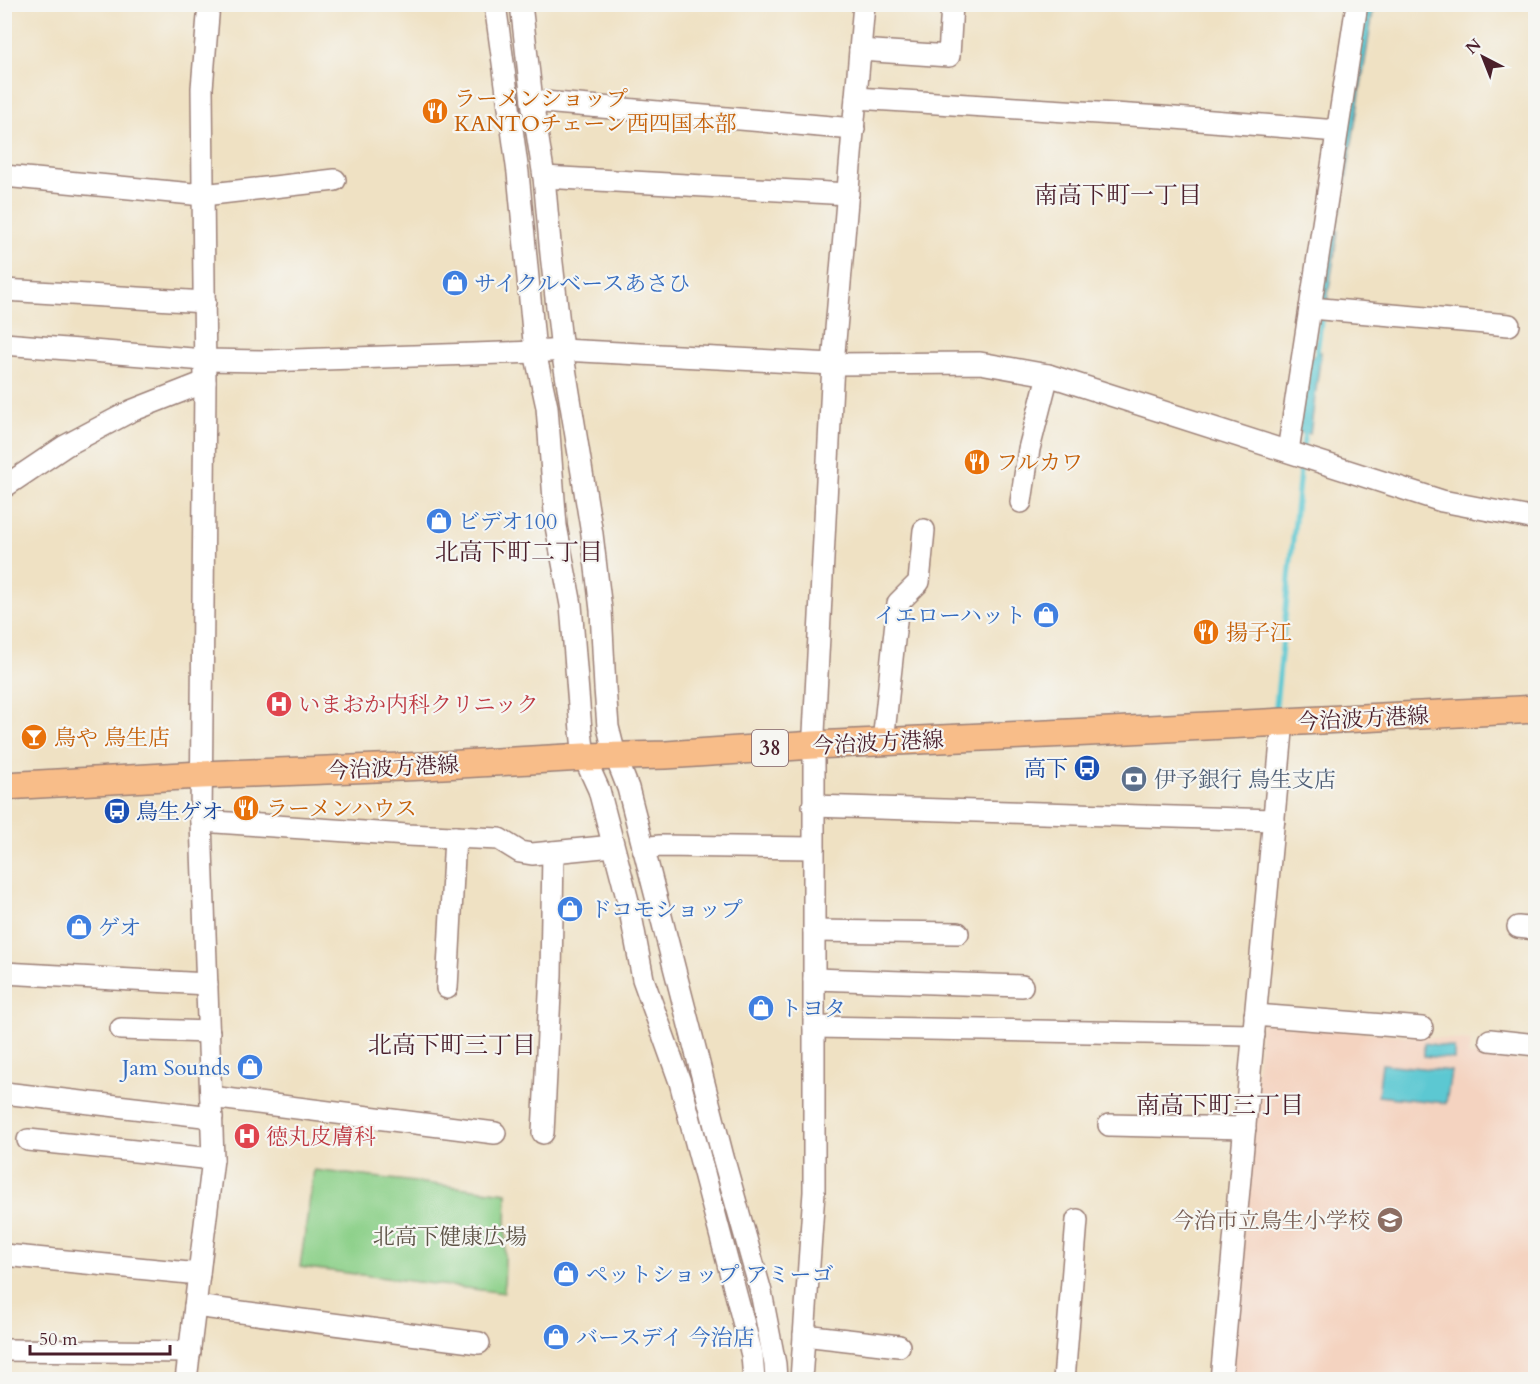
<svg xmlns="http://www.w3.org/2000/svg" width="1540" height="1384" viewBox="0 0 1540 1384" font-family="Cardo,'Noto Serif JP',serif">
<style>
.built{fill:#f4d3c0}
.green{fill:#8cd089;stroke:#6b785a;stroke-width:1.5}
.water{fill:#5cc8d2;stroke:#53747e;stroke-width:1.5}
.lines{fill:none;stroke-linecap:round;stroke-linejoin:round}
.stream{stroke:#5cc8d2;stroke-width:5}
.minor-casing{stroke:#9c8077;stroke-width:24}
.major-casing{stroke:#9c8077;stroke-width:30}
.minor{stroke:#fff;stroke-width:21}
.major{stroke:#f8bd89;stroke-width:27}
.labels{text-anchor:middle;stroke-width:4.5;stroke-linejoin:round;paint-order:stroke}
.shield{fill:#f6f6f2;stroke:#7e6067;stroke-width:1.5}
.shield-label{font-size:21px;font-weight:bold;fill:#4a1f2b}
.food-label{font-size:22px;fill:#c56008;stroke:#f6f6f2;text-anchor:start}
.shop-label{font-size:22px;fill:#366cbe;stroke:#f6f6f2;text-anchor:start}
.health-label{font-size:22px;fill:#be3a42;stroke:#f6f6f2;text-anchor:start}
.street-label{font-size:22px;fill:#4a1f2b;stroke:#f6f6f2}
.transit-label{font-size:22px;fill:#164399;stroke:#f6f6f2;text-anchor:end}
.service-label{font-size:22px;fill:#4e5e75;stroke:#f6f6f2;text-anchor:start}
.education-label{font-size:22px;fill:#785e54;stroke:#f6f6f2;text-anchor:end}
.park-label{font-size:22px;fill:#5e5447;stroke:#f6f6f2}
.neighbourhood-label{font-size:24px;fill:#4a1f2b;stroke:#f6f6f2}
</style>
<rect width="100%" height="100%" fill="#f6f6f2"/>
<filter id="ink" filterUnits="userSpaceOnUse"><feTurbulence type="fractalNoise" baseFrequency=".0167" numOctaves="2"/><feDisplacementMap in="SourceGraphic" scale="12" xChannelSelector="R" yChannelSelector="G"/><feConvolveMatrix kernelMatrix="1 2 1 2 8 2 1 2 1" color-interpolation-filters="sRGB"/></filter>
<filter id="wash" filterUnits="userSpaceOnUse"><feTurbulence type="fractalNoise" baseFrequency=".008" numOctaves="4" result="noise"/><feDisplacementMap in="SourceGraphic" scale="24" xChannelSelector="R" yChannelSelector="G"/><feGaussianBlur stdDeviation="1.35" result="paint"/><feColorMatrix in="noise" values="0 0 0 0 0 0 0 0 0 0 0 0 0 0 0 0 0 1.4 0 .05"/><feComposite in="paint" operator="in"/></filter>
<g filter="url(#wash)">
<rect width="100%" height="100%" fill="#efe1c3"/>
<path class="built" d="M1261 1023 1471 1041 1468 1055 1535 1062V1379H1230Z"/>
<path class="green" d="M314 1170 507 1193 504 1293 300 1267Z"/>
<g class="water">
<path d="M1361 5H1374L1341 211 1328 209Z"/>
<path d="M1338 231 1327 302 1316 291 1324 236Z"/>
<path d="M1321 352 1310 434 1297 432 1307 359Z"/>
<path d="M1424 1043 1454 1048V1059L1424 1056Z"/>
<path d="M1382 1064 1451 1071 1446 1103 1378 1096Z"/>
</g>
<g class="lines">
<g class="stream">
<path d="M1333 239 1338 203"/>
<path d="M1316 360 1322 313"/>
<path d="M1302 452 1306 426"/>
<path d="M1275 715 1301 462"/>
</g>
</g>
</g>
<g filter="url(#ink)">
<g class="lines">
<defs>
<g id="minor">
<path d="M495 4 518 173 535 352 547 407 556 526 571 605 581 731 584 757 599 790 629 905 643 979 680 1082 752 1355 754 1380"/>
<path d="M521 4 532 101 544 177 551 254 562 350 592 534 601 610 605 688 608 727 615 755 628 788 723 1157 761 1292 775 1364 776 1380"/>
<path d="M860 50 949 56 952 4"/>
<path d="M856 98 1162 117 1337 131"/>
<path d="M532 101 854 129"/>
<path d="M4 176 203 195 335 180"/>
<path d="M544 177 848 194"/>
<path d="M4 290 205 302"/>
<path d="M1310 308 1509 325"/>
<path d="M4 344 205 360 265 361 535 352 562 350 833 364 980 363 1048 375 1442 501 1536 519"/>
<path d="M1288 451 1357 4"/>
<path d="M4 487 65 446 131 411 205 382"/>
<path d="M1021 502 1029 449 1048 375"/>
<path d="M883 742 898 603 919 582 924 530"/>
<path d="M813 806 1274 820"/>
<path d="M201 821 407 835 499 839 520 852 532 854 613 846"/>
<path d="M643 848 660 846 814 848"/>
<path d="M1518 927 1536 929"/>
<path d="M814 931 958 933"/>
<path d="M4 973 207 984"/>
<path d="M814 979 1022 986"/>
<path d="M447 988 455 837"/>
<path d="M1255 1015 1422 1028"/>
<path d="M814 1027 1254 1035"/>
<path d="M121 1029 209 1032"/>
<path d="M1490 1040 1536 1045"/>
<path d="M4 1093 212 1117"/>
<path d="M211 1097 495 1133"/>
<path d="M1109 1125 1245 1128"/>
<path d="M543 1133 551 975 553 852"/>
<path d="M28 1140 213 1159"/>
<path d="M4 1255 199 1274"/>
<path d="M195 1306 479 1343"/>
<path d="M804 1335 899 1346"/>
<path d="M4 1350 190 1352"/>
<path d="M186 1380 213 1159 201 821 205 382 202 88 209 4"/>
<path d="M801 1380 814 1192V733L833 364 864 4"/>
<path d="M1064 1380 1077 1220"/>
<path d="M1221 1380 1283 721"/>
</g>
<path id="major" d="M4 786 201 775 426 766 584 757 666 755 814 745 1090 732 1536 709"/>
</defs>
<use href="#minor" class="minor-casing"/>
<use href="#major" class="major-casing"/>
<use href="#minor" class="minor"/>
<use href="#major" class="major"/>
</g>
</g>
<defs>
<symbol id="restaurant-disc" viewBox="-11 -11 22 22"><circle r="9.5" fill="#e8710a" stroke="#f6f6f2"/><path d="M-5-6h1v4h1v-4h1v4h1v-4h1v5L-1.5 .5V6h-2V.5L-5-1ZM5-6V6H3V1.5H1.5Q1.5-4 5-6Z" fill="#fff"/></symbol>
<symbol id="shop-disc" viewBox="-11 -11 22 22"><circle r="9.5" fill="#3f7fe0" stroke="#f6f6f2"/><path d="M-5-2.5h2.3a2.7 3.5 0 0 1 5.4 0H5L5.5 6h-11ZM-1.5-2.5h3a1.5 2.3 0 0 0-3 0Z" fill="#fff"/></symbol>
<symbol id="hospital-disc" viewBox="-11 -11 22 22"><circle r="9.5" fill="#e0444e" stroke="#f6f6f2"/><path d="M-5-5h3v3.5h4V-5h3V5h-3V1.5h-4V5h-3Z" fill="#fff"/></symbol>
<symbol id="bar-disc" viewBox="-11 -11 22 22"><circle r="9.5" fill="#e8710a" stroke="#f6f6f2"/><path d="M-6-5H6L.8 .8V4.5H3.5V6h-7V4.5H-.8V.8Z" fill="#fff"/></symbol>
<symbol id="bus-disc" viewBox="-11 -11 22 22"><circle r="9.5" fill="#1a4fb4" stroke="#f6f6f2"/><path d="M-5-6H5V4H4V6H2V4H-2V6H-4V4H-5ZM-3.5-4V0h7V-4ZM-3.5 1.2v1.5H-2V1.2ZM2 1.2v1.5H3.5V1.2Z" fill="#fff"/></symbol>
<symbol id="bank-disc" viewBox="-11 -11 22 22"><circle r="9.5" fill="#5c6f8a" stroke="#f6f6f2"/><path d="M-6-4H6V4H-6ZM0-2.3a2.3 2.3 0 1 0 0 4.6a2.3 2.3 0 1 0 0-4.6Z" fill="#fff"/></symbol>
<symbol id="school-disc" viewBox="-11 -11 22 22"><circle r="9.5" fill="#8d6e63" stroke="#f6f6f2"/><path d="M0-5L7-2L0 1L-7-2ZM-4 1L0 2.5L4 1V4Q0 6-4 4Z" fill="#fff"/></symbol>
</defs>
<g fill-rule="evenodd">
<use href="#restaurant-disc" x="420" y="96" width="30" height="30"/>
<use href="#shop-disc" x="440" y="268" width="30" height="30"/>
<use href="#restaurant-disc" x="962" y="447" width="30" height="30"/>
<use href="#shop-disc" x="424" y="506" width="30" height="30"/>
<use href="#shop-disc" x="1031" y="600" width="30" height="30"/>
<use href="#restaurant-disc" x="1191" y="617" width="30" height="30"/>
<use href="#hospital-disc" x="264" y="689" width="30" height="30"/>
<use href="#bar-disc" x="19" y="722" width="30" height="30"/>
<use href="#bus-disc" x="1072" y="753" width="30" height="30"/>
<use href="#bank-disc" x="1119" y="764" width="30" height="30"/>
<use href="#restaurant-disc" x="231" y="793" width="30" height="30"/>
<use href="#bus-disc" x="102" y="796" width="30" height="30"/>
<use href="#shop-disc" x="555" y="894" width="30" height="30"/>
<use href="#shop-disc" x="64" y="912" width="30" height="30"/>
<use href="#shop-disc" x="746" y="993" width="30" height="30"/>
<use href="#shop-disc" x="235" y="1052" width="30" height="30"/>
<use href="#hospital-disc" x="232" y="1121" width="30" height="30"/>
<use href="#school-disc" x="1375" y="1205" width="30" height="30"/>
<use href="#shop-disc" x="551" y="1259" width="30" height="30"/>
<use href="#shop-disc" x="541" y="1322" width="30" height="30"/>
</g>
<g class="labels">
<rect class="shield" x="752" y="730" width="36" height="36" rx="4.5"/>
<g class="shield-label">
<text x="770" y="755">38</text>
</g>
<g class="food-label">
<text x="454" y="106">ラーメンショップ<tspan x="454" dy="25">KANTOチェーン西四国本部</tspan></text>
<text x="996" y="470">フルカワ</text>
<text x="1226" y="640">揚子江</text>
<text x="54" y="745">鳥や 鳥生店</text>
<text x="266" y="816">ラーメンハウス</text>
</g>
<g class="shop-label">
<text x="474" y="291">サイクルベースあさひ</text>
<text x="458" y="529">ビデオ100</text>
<text x="1026" y="623" text-anchor="end">イエローハット</text>
<text x="590" y="917">ドコモショップ</text>
<text x="98" y="935">ゲオ</text>
<text x="780" y="1016">トヨタ</text>
<text x="230" y="1075" text-anchor="end">Jam Sounds</text>
<text x="586" y="1282">ペットショップ アミーゴ</text>
<text x="576" y="1345">バースデイ 今治店</text>
</g>
<g class="health-label">
<text x="298" y="712">いまおか内科クリニック</text>
<text x="266" y="1144">徳丸皮膚科</text>
</g>
<g class="street-label">
<text transform="translate(1363 718) rotate(-3)" y="8">今治波方港線</text>
<text transform="translate(878 742) rotate(-3)" y="8">今治波方港線</text>
<text transform="translate(393 767) rotate(-3)" y="8">今治波方港線</text>
</g>
<g class="transit-label">
<text x="1068" y="776">高下</text>
<text x="136" y="819" text-anchor="start">鳥生ゲオ</text>
</g>
<g class="service-label">
<text x="1154" y="787">伊予銀行 鳥生支店</text>
</g>
<g class="education-label">
<text x="1370" y="1228">今治市立鳥生小学校</text>
</g>
<g class="park-label">
<text x="450" y="1244">北高下健康広場</text>
</g>
<g class="neighbourhood-label">
<text x="1118" y="203">南高下町一丁目</text>
<text x="519" y="560">北高下町二丁目</text>
<text x="452" y="1053">北高下町三丁目</text>
<text x="1220" y="1113">南高下町三丁目</text>
</g>
</g>
<rect width="1540" height="1384" fill="none" stroke="#f6f6f2" stroke-width="24"/>
<g transform="translate(1483 57) rotate(318)" stroke="#f6f6f2" stroke-width="4.5" paint-order="stroke">
<path d="M0-4.5L10 22L0 15L-10 22Z" fill="#4a1f2b"/>
<text y="-9" font-size="16" font-weight="bold" text-anchor="middle" fill="#4a1f2b">N</text>
</g>
<path d="M30 1345v9h140v-9" fill="none" stroke="#4a1f2b" stroke-width="3"/>
<text x="39" y="1345" font-size="18" fill="#4a1f2b" stroke="#f6f6f2" stroke-width="4.5" paint-order="stroke">50 m</text>
</svg>
